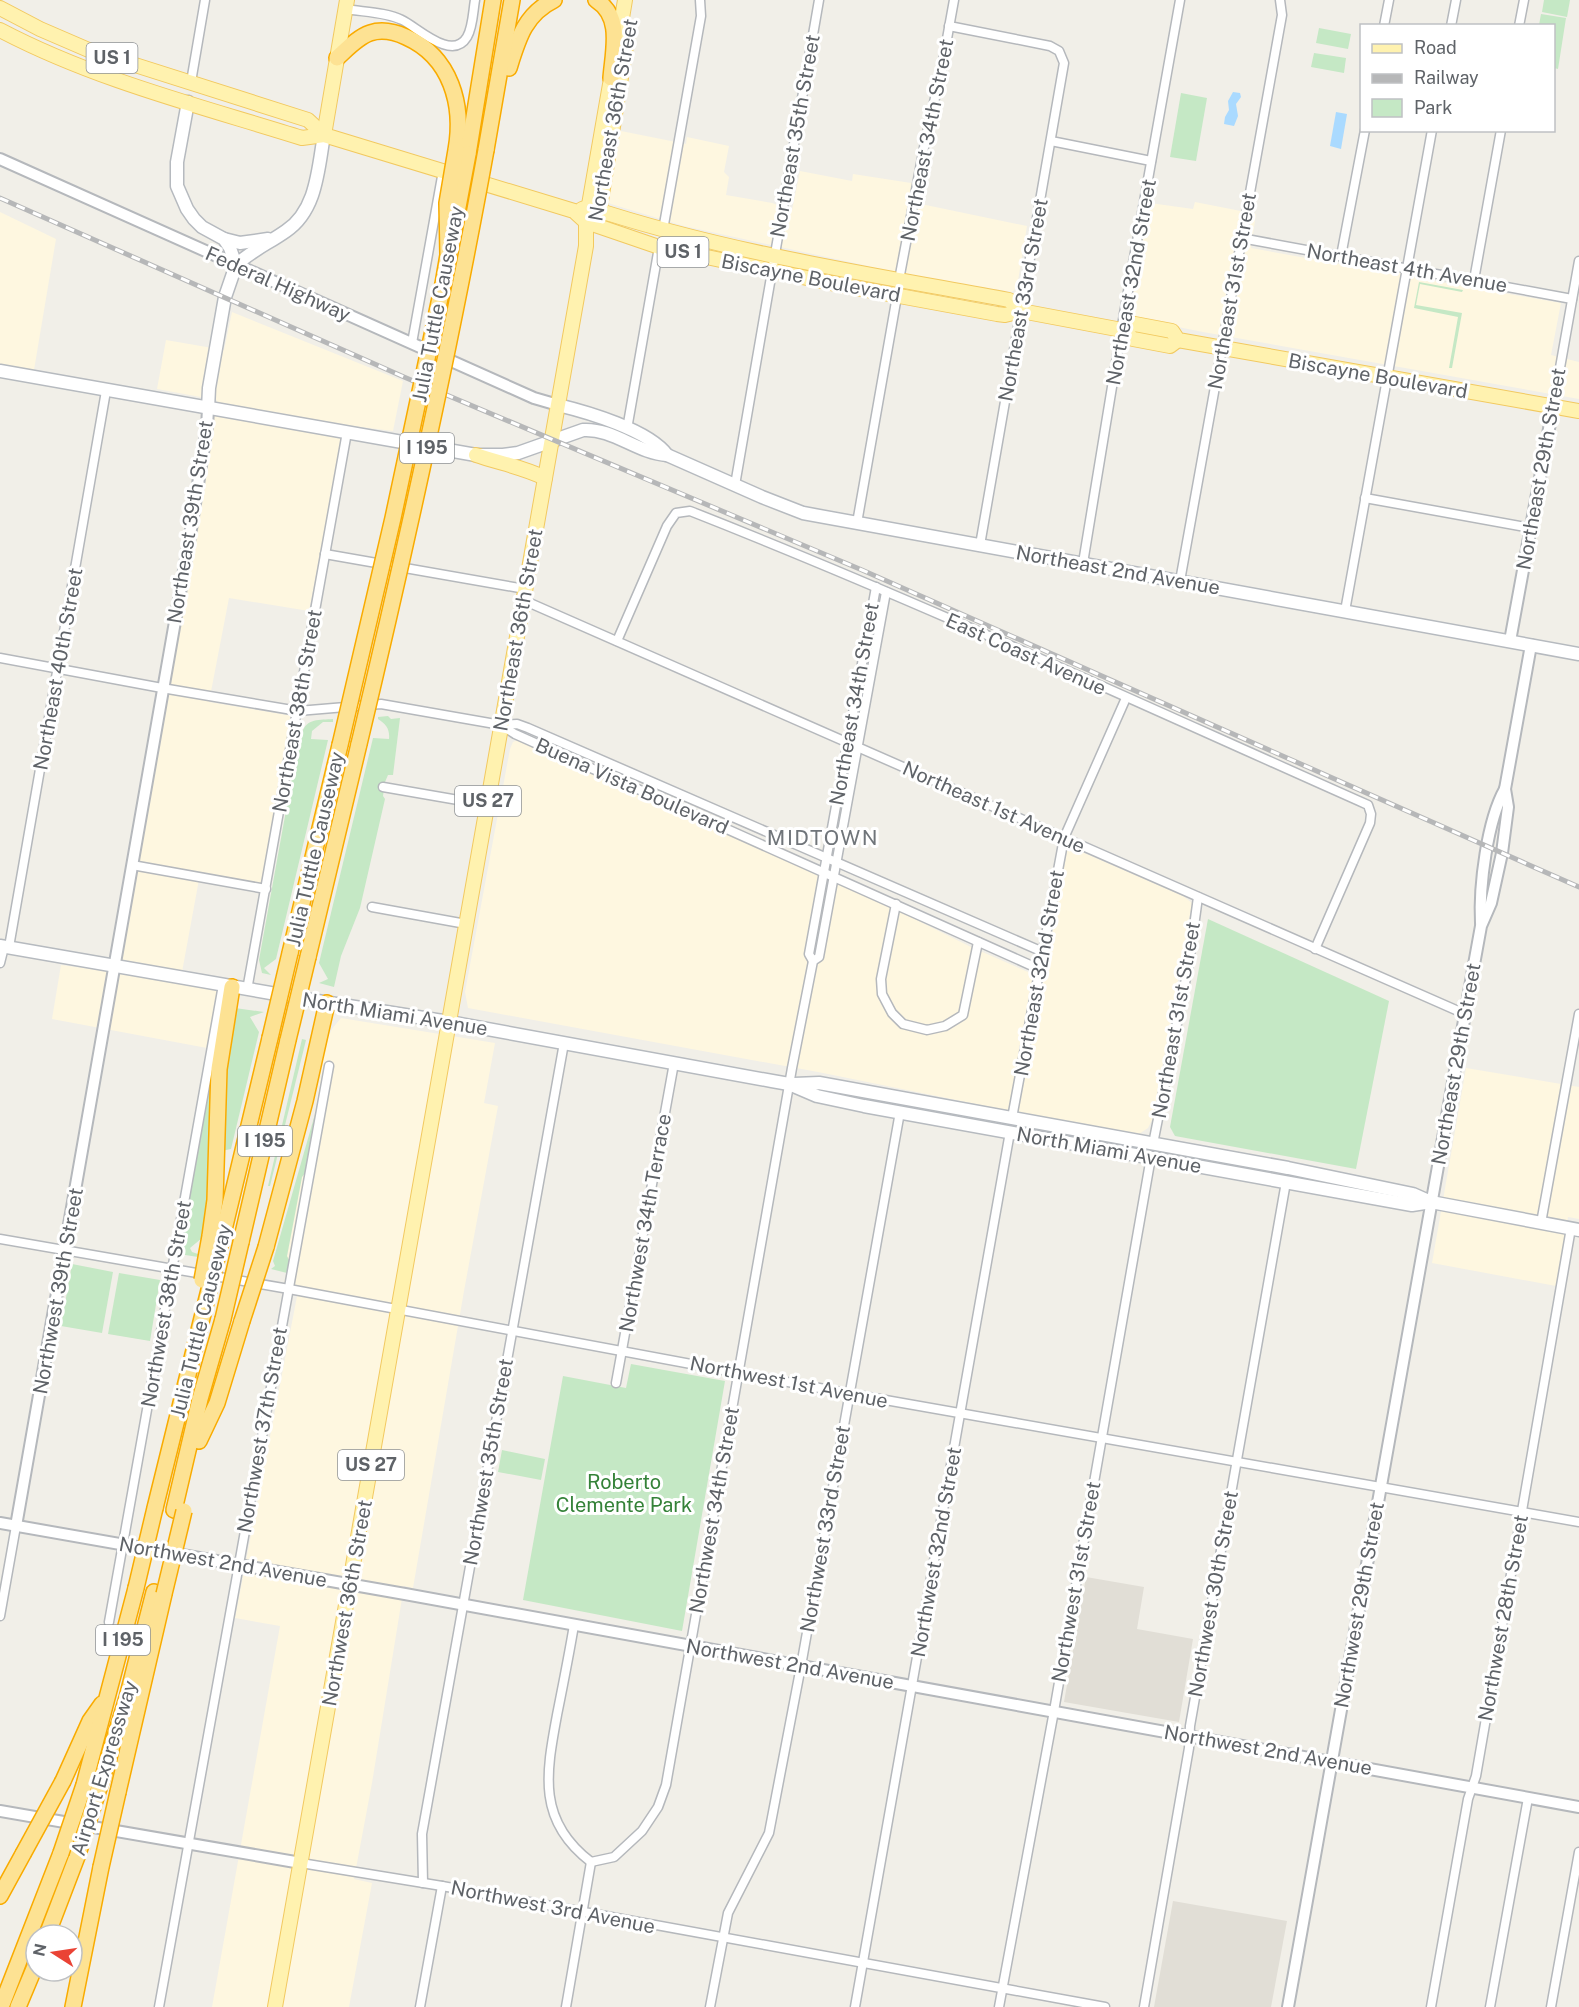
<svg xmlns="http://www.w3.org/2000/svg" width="1579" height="2007" viewBox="0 0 1579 2007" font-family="'Public Sans',sans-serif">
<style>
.commercial{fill:#fef7e0}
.education{fill:#e1ded6}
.green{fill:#c5e8c5}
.water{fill:#aadaff}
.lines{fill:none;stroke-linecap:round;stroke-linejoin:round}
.minor-casing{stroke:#b5b8bc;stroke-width:11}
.tertiary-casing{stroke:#b5b8bc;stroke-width:14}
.secondary-casing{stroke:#b6babf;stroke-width:15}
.primary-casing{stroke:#f2c960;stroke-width:16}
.motorway-casing{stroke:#f9ab00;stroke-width:18}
.minor{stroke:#fff;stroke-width:8}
.tertiary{stroke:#fff;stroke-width:10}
.secondary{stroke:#fff;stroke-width:12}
.primary{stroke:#fff2af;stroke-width:14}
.motorway{stroke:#fde293;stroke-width:15}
.rail-casing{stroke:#b6b7b8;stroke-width:5}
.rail{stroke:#fff;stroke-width:3;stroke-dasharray:9;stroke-linecap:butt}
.motorway-bridge-casing{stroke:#f9ab00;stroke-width:18;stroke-linecap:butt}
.motorway-bridge{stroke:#fde293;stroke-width:15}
.labels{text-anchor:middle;stroke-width:6;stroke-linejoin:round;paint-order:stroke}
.shield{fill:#fff;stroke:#8f9295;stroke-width:1.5}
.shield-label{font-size:18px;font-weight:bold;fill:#5f6368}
.street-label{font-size:20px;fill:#5f6368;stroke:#fff}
.park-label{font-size:20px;fill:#348238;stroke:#fff}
.neighbourhood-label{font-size:21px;letter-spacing:1.5px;fill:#70757a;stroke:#fff}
</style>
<rect width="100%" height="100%" fill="#f1efe8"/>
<g class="commercial">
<path d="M616 130 686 144 687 137 729 146 724 172 729 177 726 195 772 203 792 210 800 171 852 181 853 174 924 185 921 204 1027 226 1017 287 1012 292 981 287H961L880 272 868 266 684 226 611 204 606 201Z"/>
<path d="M1195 202 1256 214 1251 248 1383 272 1388 270 1423 276 1428 280 1561 303 1551 355 1579 362V399L1203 332 1128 317 1150 203 1193 209Z"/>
<path d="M0 212 56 239 34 370 0 364Z"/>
<path d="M232 312 403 381 393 431 345 425 309 611 229 598 209 702 293 716 261 884 200 874 180 983 218 991 207 1048 52 1019 61 965 119 973 217 400 157 389 166 340 224 350Z"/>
<path d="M520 739 844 884 971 947 1044 979 1068 846 1183 896 1192 903 1153 1118 1148 1128 1139 1134 1130 1135 818 1072 468 1008 465 992 510 749 513 742Z"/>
<path d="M341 1018 495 1043 484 1103 498 1106 464 1291 413 1588 404 1586 372 1783 354 1879 372 1883 349 2007H212L280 1626 235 1618 299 1286 284 1282 290 1262 287 1257 302 1177 305 1173 326 1042 332 1029Z"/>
<path d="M1466 1068 1579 1087V1219L1568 1217 1556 1286 1432 1263Z"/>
</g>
<g class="education">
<path d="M1086 1577 1144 1587 1137 1629 1193 1639 1179 1722 1064 1702Z"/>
<path d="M1173 1901 1287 1921 1271 2007H1154Z"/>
</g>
<g class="green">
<path d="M1544 0H1570L1567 17 1542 12Z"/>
<path d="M1541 14 1566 18 1558 69 1554 68V26L1539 25Z"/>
<path d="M1319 28 1351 34 1348 49 1316 43Z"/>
<path d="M1314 53 1346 58 1344 73 1311 67Z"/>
<path d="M1181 93 1207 98 1196 161 1170 157Z"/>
<path d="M1419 282 1463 290 1462 292 1420 284 1416 305 1462 313 1452 368H1449L1458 317 1414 308Z"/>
<path d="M388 716 391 719 400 718 393 775H388L385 782 383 796 385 799 360 908 341 956 334 987 319 983 328 979 319 963 373 738 389 739C390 729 386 724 378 719V717Z"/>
<path d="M333 719V722H323L312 731 311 739 328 740 276 959 264 968 271 975 262 973 259 960 300 733H302C306 718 320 720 333 719Z"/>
<path d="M1208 919 1389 1001 1356 1169 1175 1136 1170 1127Z"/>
<path d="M235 1008 264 1012 250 1017 259 1032 231 1149 221 1151 224 1076Z"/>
<path d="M217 1034 210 1174 202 1238 190 1248 192 1252 198 1254V1257L179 1254Z"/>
<path d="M302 1039 306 1040 270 1186H268Z"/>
<path d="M315 1114 305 1173 302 1177 287 1256 290 1262 287 1273 271 1269 275 1266 273 1261Z"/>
<path d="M72 1264 113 1272 102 1333 61 1326Z"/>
<path d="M119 1273 160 1280 150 1341 108 1334Z"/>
<path d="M631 1364 725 1381 682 1631 523 1600 563 1376 626 1388Z"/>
<path d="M502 1450 545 1459 541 1480 498 1472Z"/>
</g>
<g class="water">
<path d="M1233 92 1240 93 1241 97 1236 104 1238 116 1234 126 1224 124 1225 117 1229 110 1228 101Z"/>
<path d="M1336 112 1347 114 1341 149 1330 146Z"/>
</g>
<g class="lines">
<defs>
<g id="minor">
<path d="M346 9C363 12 386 12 402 20 417 27 452 62 467 37 473 27 473 11 475 0"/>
<path d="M949 26 1050 46 1059 51 1064 63 980 545"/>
<path d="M1384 26 1389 0"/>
<path d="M1451 26 1456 0"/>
<path d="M1519 26 1524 0"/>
<path d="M191 82 205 0"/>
<path d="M1051 141 1151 161"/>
<path d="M663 230 701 16 700 0"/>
<path d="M1241 238 1572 299"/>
<path d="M1341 256 1365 130"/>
<path d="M899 280 926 137 941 72 954 0"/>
<path d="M1474 280 1501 130"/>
<path d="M412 343 443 171"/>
<path d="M1553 407 1579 261"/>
<path d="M627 429 659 247"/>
<path d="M735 485 819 0"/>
<path d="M1365 498 1531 528"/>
<path d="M857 523 897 296"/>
<path d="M325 554 525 589"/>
<path d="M1083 563 1124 314 1180 0"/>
<path d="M1180 581 1282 15 1280 0"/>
<path d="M523 600 1465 1014"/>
<path d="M1345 611 1432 130"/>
<path d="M617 641 667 526 676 513 690 511C919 601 1143 705 1368 805L1371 814 1370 823 1315 949"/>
<path d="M0 658 162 688 298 711 381 704 501 725 515 734 1039 969"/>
<path d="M501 725 517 724 528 728 1043 952"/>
<path d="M383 787 487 805"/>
<path d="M132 865 266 889"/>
<path d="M896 904 881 979 882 994 892 1013 903 1024 927 1030 945 1026 963 1015 978 942"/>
<path d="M372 907 466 924"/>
<path d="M9 947 106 391"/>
<path d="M813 961 809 954 876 587"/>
<path d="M0 963 4 947"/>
<path d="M247 990 347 432"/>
<path d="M1012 1118 1064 838 1126 698"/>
<path d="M1153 1144 1189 963 1198 897"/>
<path d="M1541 1223 1579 1014"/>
<path d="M0 1239 289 1289 857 1395 1579 1522"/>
<path d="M616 1383 674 1063"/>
<path d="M0 1616 16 1526"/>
<path d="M109 1622 223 985"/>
<path d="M574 1625C569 1655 563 1685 557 1715 546 1774 537 1821 591 1862"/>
<path d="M591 1862 614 1857 642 1831 658 1807 666 1785 792 1068 813 961 819 957 886 592"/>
<path d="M301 1863 442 1886 1105 2007"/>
<path d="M423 1883 422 1834 564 1043"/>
<path d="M159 2007 329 1066"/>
<path d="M420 2007 442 1886"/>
<path d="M566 2007 591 1862"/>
<path d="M710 2007 728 1913 769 1833 801 1666 900 1112"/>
<path d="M855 2007 1010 1132"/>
<path d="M999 2007 1054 1711 1151 1157"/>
<path d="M1144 2007 1189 1748 1190 1726 1286 1182"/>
<path d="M1431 2007 1468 1799 1476 1776 1571 1228"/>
<path d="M1490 2007 1528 1798"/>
<path d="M1551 2007 1579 1852"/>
</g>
<g id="tertiary">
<path d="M0 159 534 398 558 405"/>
<path d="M1510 641 1553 407"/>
<path d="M1481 923C1479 886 1487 821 1505 789"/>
<path d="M0 1523 405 1594 1579 1807"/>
<path d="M16 1526 189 542 207 427 208 409"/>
<path d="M0 1811 301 1863"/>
<path d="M1288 2007 1473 970 1481 926 1491 903 1502 853 1508 807 1505 789 1531 645"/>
</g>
<g id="secondary">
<path d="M188 102 177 162V186L187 209 194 219 202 227 224 239 230 248 236 265 225 297 209 388 208 409"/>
<path d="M224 239 240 243 268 239"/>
<path d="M236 265C251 251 269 243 286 231 317 210 318 169 324 135"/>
<path d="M0 371 476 455H503L518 453 583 430C613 428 637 453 667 455L762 497 803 513 1579 654"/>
<path d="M558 405C587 412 649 430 667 455"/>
<path d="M0 946 311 1000 449 1022 772 1081 789 1084 817 1096 864 1106 1412 1205 1431 1202"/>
<path d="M794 1084 819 1083 1288 1168 1413 1194 1431 1202 1579 1230"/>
</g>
<g id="primary">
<path d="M0 8 40 29 91 51 308 120 324 135"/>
<path d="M0 30C95 80 200 106 302 138L324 135 574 211 586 222 659 247 845 286 997 314 1005 315 1021 311 1122 330 1135 324 1172 331 1178 340 1579 411"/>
<path d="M618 42 625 0"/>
<path d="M324 135 347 0"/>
<path d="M582 209 588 207C724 252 868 274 1009 300L1021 311"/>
<path d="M598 219 629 28"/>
<path d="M1122 330 1133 339 1170 346 1178 340"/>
<path d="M476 455C499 463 523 467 545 478"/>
<path d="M275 2007 586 246V222L613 67"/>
</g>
<g id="motorway">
<path d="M596 0C623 17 613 51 611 78"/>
<path d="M337 58C347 49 358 37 370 33 382 29 395 32 406 37 451 57 464 105 456 150"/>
<path d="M509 68C518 39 525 14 554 0"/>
<path d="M486 150 512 0"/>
<path d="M468 154 493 0"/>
<path d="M443 284 448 255"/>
<path d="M290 953 340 745"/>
<path d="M308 957 359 744"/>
<path d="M210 1236 215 1200 219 1069 232 987"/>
<path d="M222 1238 270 1038"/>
<path d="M241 1242 288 1040"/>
<path d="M266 1247 305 1101 327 1003"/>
<path d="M199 1441 217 1403 242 1321"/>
<path d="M155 1508 203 1314"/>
<path d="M174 1510 200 1399 223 1319"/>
<path d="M63 1781 90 1721 102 1704"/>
<path d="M84 1785 136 1588"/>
<path d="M99 1788 127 1698 154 1592"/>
<path d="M118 1792 164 1594"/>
<path d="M0 1896 23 1854"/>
<path d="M47 1935 78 1854"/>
<path d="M1 2007 61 1853"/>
<path d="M18 2007 36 1964"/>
<path d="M73 2007 101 1867"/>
</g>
</defs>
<use href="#minor" class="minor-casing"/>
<use href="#tertiary" class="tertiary-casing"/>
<use href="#secondary" class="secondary-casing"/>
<use href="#primary" class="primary-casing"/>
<use href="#motorway" class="motorway-casing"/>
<use href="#minor" class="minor"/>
<use href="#tertiary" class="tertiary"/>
<use href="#secondary" class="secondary"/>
<use href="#primary" class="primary"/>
<use href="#motorway" class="motorway"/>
<defs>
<path id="rail" d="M0 198 404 377 862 570 1579 887"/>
</defs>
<use href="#rail" class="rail-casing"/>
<use href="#rail" class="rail"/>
<defs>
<g id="motorway-bridge">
<path d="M454 228 468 154"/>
<path d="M448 255 447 203 456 150"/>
<path d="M359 744C406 547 450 349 486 150"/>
<path d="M340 745 393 518 443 284"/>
<path d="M270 1038 290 953"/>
<path d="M288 1040 308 957"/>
<path d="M202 1280 210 1236"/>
<path d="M203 1314 222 1238"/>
<path d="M223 1319 241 1242"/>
<path d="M242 1321 266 1247"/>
<path d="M136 1588 155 1508"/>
<path d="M164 1594 184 1511"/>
<path d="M61 1853 84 1785"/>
<path d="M23 1854 63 1781"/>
<path d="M78 1854 99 1788"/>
<path d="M101 1867 118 1792"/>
</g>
</defs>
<use href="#motorway-bridge" class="motorway-bridge-casing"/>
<use href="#motorway-bridge" class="motorway-bridge"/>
</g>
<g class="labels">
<g class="shield">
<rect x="86.5" y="43" width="51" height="30" rx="4.5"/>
<rect x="657.5" y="237" width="51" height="30" rx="4.5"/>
<rect x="400" y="433" width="54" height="30" rx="4.5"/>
<rect x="455" y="786" width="66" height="30" rx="4.5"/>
<rect x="238" y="1126" width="54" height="30" rx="4.5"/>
<rect x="338" y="1450" width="66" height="30" rx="4.5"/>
<rect x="96" y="1625" width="54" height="30" rx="4.5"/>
</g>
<g class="shield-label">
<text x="112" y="64">US 1</text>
<text x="683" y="258">US 1</text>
<text x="427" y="454">I 195</text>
<text x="488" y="807">US 27</text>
<text x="265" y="1147">I 195</text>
<text x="371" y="1471">US 27</text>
<text x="123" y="1646">I 195</text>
</g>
<g class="street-label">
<text transform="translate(613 120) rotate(-80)" y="7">Northeast 36th Street</text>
<text transform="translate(795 136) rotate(-80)" y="7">Northeast 35th Street</text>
<text transform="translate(927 140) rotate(-79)" y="7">Northeast 34th Street</text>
<text transform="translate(1407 268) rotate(10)" y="7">Northeast 4th Avenue</text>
<text transform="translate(811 278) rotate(11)" y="7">Biscayne Boulevard</text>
<text transform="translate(1131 282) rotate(-80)" y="7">Northeast 32nd Street</text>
<text transform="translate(278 284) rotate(24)" y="7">Federal Highway</text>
<text transform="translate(1232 291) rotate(-80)" y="7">Northeast 31st Street</text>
<text transform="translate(1023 300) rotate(-80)" y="7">Northeast 33rd Street</text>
<text transform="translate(438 304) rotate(-79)" y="7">Julia Tuttle Causeway</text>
<text transform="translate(1378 376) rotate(10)" y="7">Biscayne Boulevard</text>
<text transform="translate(1541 469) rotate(-80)" y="7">Northeast 29th Street</text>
<text transform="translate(190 522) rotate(-81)" y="7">Northeast 39th Street</text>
<text transform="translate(1118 570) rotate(10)" y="7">Northeast 2nd Avenue</text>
<text transform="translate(518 630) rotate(-80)" y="7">Northeast 36th Street</text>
<text transform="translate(1026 654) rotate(24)" y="7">East Coast Avenue</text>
<text transform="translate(58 669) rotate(-80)" y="7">Northeast 40th Street</text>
<text transform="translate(854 704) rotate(-80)" y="7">Northeast 34th Street</text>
<text transform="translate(297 711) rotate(-80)" y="7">Northeast 38th Street</text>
<text transform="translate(632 786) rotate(24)" y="7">Buena Vista Boulevard</text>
<text transform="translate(994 807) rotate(24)" y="7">Northeast 1st Avenue</text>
<text transform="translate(315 849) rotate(-77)" y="7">Julia Tuttle Causeway</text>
<text transform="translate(1039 973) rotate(-80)" y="7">Northeast 32nd Street</text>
<text transform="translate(395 1014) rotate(9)" y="7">North Miami Avenue</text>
<text transform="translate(1176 1020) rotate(-80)" y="7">Northeast 31st Street</text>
<text transform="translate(1456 1064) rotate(-80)" y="7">Northeast 29th Street</text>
<text transform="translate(1109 1150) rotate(10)" y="7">North Miami Avenue</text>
<text transform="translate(645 1223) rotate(-80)" y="7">Northwest 34th Terrace</text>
<text transform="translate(58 1291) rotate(-80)" y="7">Northwest 39th Street</text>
<text transform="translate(166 1304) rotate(-80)" y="7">Northwest 38th Street</text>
<text transform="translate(201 1321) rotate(-76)" y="7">Julia Tuttle Causeway</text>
<text transform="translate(789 1382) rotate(11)" y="7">Northwest 1st Avenue</text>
<text transform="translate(262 1430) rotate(-80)" y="7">Northwest 37th Street</text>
<text transform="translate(488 1462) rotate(-80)" y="7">Northwest 35th Street</text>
<text transform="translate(714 1510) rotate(-80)" y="7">Northwest 34th Street</text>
<text transform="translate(825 1529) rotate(-80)" y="7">Northwest 33rd Street</text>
<text transform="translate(936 1552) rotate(-80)" y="7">Northwest 32nd Street</text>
<text transform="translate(223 1562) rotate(10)" y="7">Northwest 2nd Avenue</text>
<text transform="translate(1076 1582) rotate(-80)" y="7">Northwest 31st Street</text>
<text transform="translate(1213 1594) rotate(-80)" y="7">Northwest 30th Street</text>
<text transform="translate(347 1603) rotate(-80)" y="7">Northwest 36th Street</text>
<text transform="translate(1359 1605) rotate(-80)" y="7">Northwest 29th Street</text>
<text transform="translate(1503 1618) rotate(-80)" y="7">Northwest 28th Street</text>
<text transform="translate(790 1664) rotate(10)" y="7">Northwest 2nd Avenue</text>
<text transform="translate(1268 1750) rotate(10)" y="7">Northwest 2nd Avenue</text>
<text transform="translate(104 1768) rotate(-73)" y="7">Airport Expressway</text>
<text transform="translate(553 1907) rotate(11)" y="7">Northwest 3rd Avenue</text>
</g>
<g class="park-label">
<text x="624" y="1489">Roberto<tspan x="624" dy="23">Clemente Park</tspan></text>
</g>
<g class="neighbourhood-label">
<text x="823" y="845">MIDTOWN</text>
</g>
</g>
<rect x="1360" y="24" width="195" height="108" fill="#ffffff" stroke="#bfc1c3" stroke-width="1.5"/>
<rect x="1372" y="44" width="30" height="9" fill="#fff2af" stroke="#bfc1c3" stroke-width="1.5"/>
<text x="1414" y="54" font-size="18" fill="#5f6368">Road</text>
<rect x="1372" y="74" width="30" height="9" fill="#b6b7b8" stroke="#bfc1c3" stroke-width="1.5"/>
<text x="1414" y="84" font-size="18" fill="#5f6368">Railway</text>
<rect x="1372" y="99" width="30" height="18" fill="#c5e8c5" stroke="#bfc1c3" stroke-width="1.5"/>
<text x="1414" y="114" font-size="18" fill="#5f6368">Park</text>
<g transform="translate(54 1953) rotate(282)"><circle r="28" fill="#ffffff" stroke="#bfc1c3" stroke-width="1.5"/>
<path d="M0-4.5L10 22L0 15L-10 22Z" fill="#ea4335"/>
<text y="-9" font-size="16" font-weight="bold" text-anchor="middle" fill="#5f6368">N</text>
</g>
</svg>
